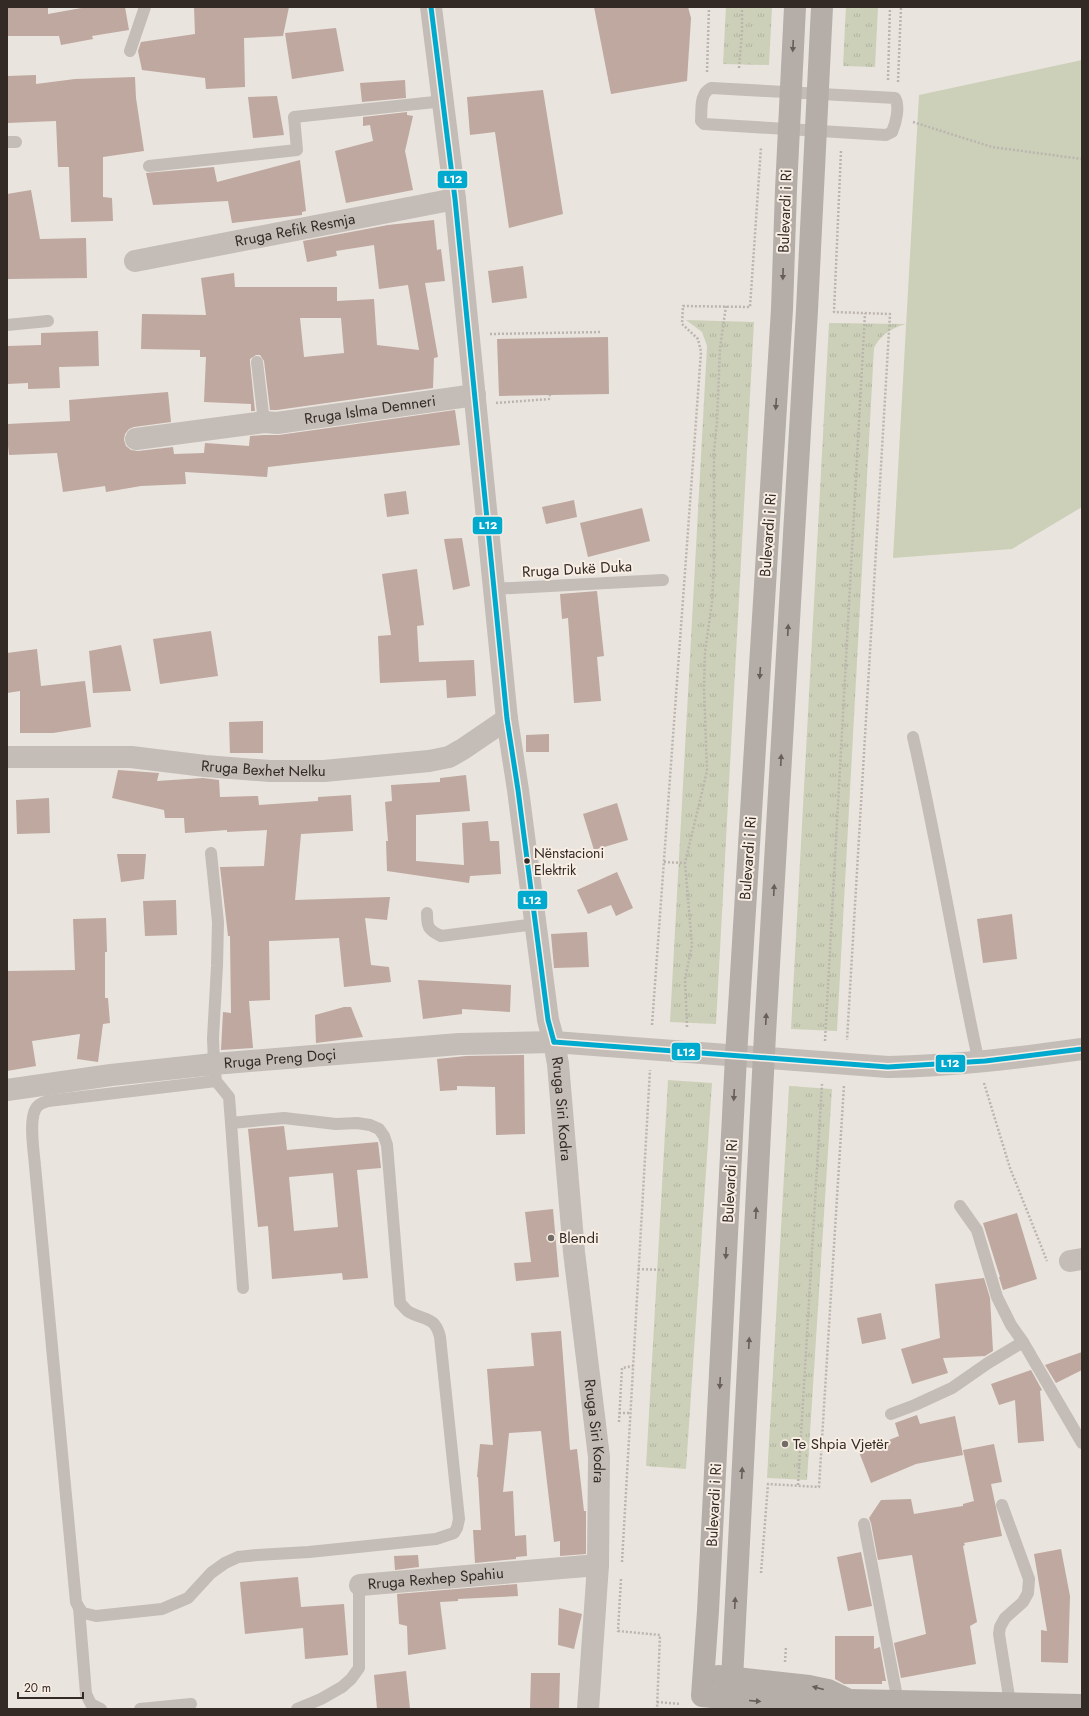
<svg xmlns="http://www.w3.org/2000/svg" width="1089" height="1716" viewBox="0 0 1089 1716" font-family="Jost,sans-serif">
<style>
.green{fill:#ccd0b8}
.park{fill:url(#park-tufts)}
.building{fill:#bea89f;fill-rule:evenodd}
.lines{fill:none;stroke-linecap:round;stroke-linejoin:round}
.path{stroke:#bcb5af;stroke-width:2.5;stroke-dasharray:2 2;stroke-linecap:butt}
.service{stroke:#c3bcb7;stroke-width:12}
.minor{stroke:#c3bcb7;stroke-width:22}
.tertiary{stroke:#c3bcb7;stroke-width:22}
.secondary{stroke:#b4ada8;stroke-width:22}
.bus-1-casing{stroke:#f8eee4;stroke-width:8}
.bus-1{stroke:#00a9ce;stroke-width:5}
.oneway{fill:#675e5a}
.bus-dot{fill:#332a26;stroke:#f8eee4;stroke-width:1.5}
.poi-dot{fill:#736b66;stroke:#f8eee4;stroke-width:1.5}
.labels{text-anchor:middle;stroke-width:4;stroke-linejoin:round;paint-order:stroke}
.bus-label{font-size:14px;fill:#332a26;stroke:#f8eee4;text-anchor:start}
.street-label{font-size:15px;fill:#332a26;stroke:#f8eee4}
.poi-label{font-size:15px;fill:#332a26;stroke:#f8eee4;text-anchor:start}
.line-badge{stroke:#f8eee4;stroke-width:1.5}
.badge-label{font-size:11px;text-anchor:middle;font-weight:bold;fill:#fff}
</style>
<defs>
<pattern id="park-tufts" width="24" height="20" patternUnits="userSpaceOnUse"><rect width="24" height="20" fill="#ccd0b8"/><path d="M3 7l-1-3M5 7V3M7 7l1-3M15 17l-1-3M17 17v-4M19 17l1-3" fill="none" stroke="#b0b39e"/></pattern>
</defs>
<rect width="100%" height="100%" fill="#eae4de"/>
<path class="green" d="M1082 60V507L1012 549 893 558 919 95Z"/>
<g class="park">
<path d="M726 7H772L769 65 723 64Z"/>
<path d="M846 7H878L875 67 843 66Z"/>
<path d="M686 320 754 322 716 1024 670 1022 707 346 702 332Z"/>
<path d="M829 323 906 324C892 328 881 334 874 348L837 1031 791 1029Z"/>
<path d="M668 1080 712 1083 686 1469 646 1466Z"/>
<path d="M789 1086 832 1089 807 1480 767 1478Z"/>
</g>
<g class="building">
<path d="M7 7H48V14L87 7H125L129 30 92 36 93 39 61 45 59 36H7Z"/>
<path d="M194 7H289L283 36 244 38 245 87 206 89 205 78 142 70 138 51 141 42 195 34Z"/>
<path d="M594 7H688L691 18 687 81 611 94Z"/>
<path d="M336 28 344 71 292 79 285 33Z"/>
<path d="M36 75V84L75 79 135 77 136 98 144 151 103 157V197L112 198 113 221 71 222 69 167H58L56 121 7 123V76Z"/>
<path d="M405 80 406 98 362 102 360 83Z"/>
<path d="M543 90 563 214 509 228 495 132 470 135 467 97Z"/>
<path d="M277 96 284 135 253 138 248 97Z"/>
<path d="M407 112V115L413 116 405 151 413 190 346 203 335 151 373 141 370 125 363 126V117Z"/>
<path d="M300 160 306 211 302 212V215L232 223 228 201 153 205 146 173 214 167 217 182Z"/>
<path d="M31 190 40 239 86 238 87 278 7 279V194Z"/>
<path d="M434 220 437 250 441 249 445 281 425 283 438 357 434 358 433 388 277 410H270L264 361 260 355H256L250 359V362L255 411H251V404L204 402 206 357H200V350L141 349 142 314 206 315 201 278 234 273 235 287H337V301L374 299 377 345 419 350 408 285 379 289 374 245 336 251 337 256 307 262 303 241 388 225ZM300 318H341L344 353 304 357Z"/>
<path d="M523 266 527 298 492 303 488 271Z"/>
<path d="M98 331 99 366 59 367 60 388 28 389V383L7 384V346L41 345V333Z"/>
<path d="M608 337 609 394 499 396 497 339Z"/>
<path d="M168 392 171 422 134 427 129 429 125 434 124 440 126 446 131 450 138 451 173 447 174 454 204 453 205 443 249 446 250 436 264 435H279L455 410 460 445 268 467 267 477 185 472 186 484 141 486 106 492 105 486 63 492 57 453 9 455 8 446 7 447V424L70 421 69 400Z"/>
<path d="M406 491 409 514 387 517 384 494Z"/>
<path d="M574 500 577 517 546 524 542 507Z"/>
<path d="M642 508 650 541 588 557 580 523Z"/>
<path d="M462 538 470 586 453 590 444 539Z"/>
<path d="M417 569 424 625 417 626 419 662 474 660 476 696 447 698 446 680 380 683 378 636 391 635 382 574Z"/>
<path d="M597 591 604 656 597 657 601 701 574 703 568 618 562 619 560 594Z"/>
<path d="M211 631 218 676 160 684 153 639Z"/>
<path d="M121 645 131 691 93 693 89 651Z"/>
<path d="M37 649 41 686 85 681 91 727 53 733H20V691L7 693V653Z"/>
<path d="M263 721V753H230L229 722Z"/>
<path d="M549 734V752H526V735Z"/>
<path d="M118 770 159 773 157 781 203 778 219 780 220 797 258 796 259 805 318 801V797L351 795 353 831 301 834 295 900 390 897 387 920 365 918 371 965 389 967 391 982 344 987 339 938 269 941 270 1000 249 1001 253 1048 221 1050 223 1012 231 1013 230 936H228L220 867 264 866 267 830 227 832V830L185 833 184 818H165L164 810 112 798Z"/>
<path d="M466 775 470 811 416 815V861L464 865 462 823 488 821 490 841H499L501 874 470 876 469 883 387 871 386 841H388L385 802 392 801 391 785 440 782V778Z"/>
<path d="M49 798 50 833 17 834 16 800Z"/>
<path d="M617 803 628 840 594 850 583 814Z"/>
<path d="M117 854H146L144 879 121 882Z"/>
<path d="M617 872 633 908 616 916 611 905 588 914 577 890Z"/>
<path d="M176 900 177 935 145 936 143 901Z"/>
<path d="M1012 914 1017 959 983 963 977 919Z"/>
<path d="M106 918 107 952H105V998H108L110 1023 103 1024 98 1062 77 1059 80 1034 32 1041 36 1066 7 1071V971L75 970 73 919Z"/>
<path d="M587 932 589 967 554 968 551 934Z"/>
<path d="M418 980 511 985 510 1012 462 1009V1014L423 1019Z"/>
<path d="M344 1007H351L363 1037 316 1043 315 1015Z"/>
<path d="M524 1055 525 1134 496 1135 495 1087 457 1086V1090L440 1091 437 1059 466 1056Z"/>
<path d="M284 1126 287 1150 378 1142 381 1168 357 1170 368 1278 343 1280 342 1273 272 1279 268 1226 258 1227 248 1129ZM333 1173 338 1227 294 1231 289 1177Z"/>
<path d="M553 1209 559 1277 516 1281 514 1263 531 1262 525 1212Z"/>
<path d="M1017 1213 1037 1279 1003 1290 999 1277H1000L983 1223Z"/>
<path d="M984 1278 990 1298 993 1351 985 1356 943 1358 948 1373 912 1384 901 1349 940 1338 935 1284Z"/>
<path d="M881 1313 886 1339 862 1344 857 1318Z"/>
<path d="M561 1331 570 1450 577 1449 584 1511H586V1554L560 1556V1541L554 1542 541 1431 509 1433 503 1492 513 1491 515 1536 526 1535 527 1556 516 1557V1559L475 1563 473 1530H481L478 1477H477L480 1444 493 1445 487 1369 534 1366 531 1333Z"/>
<path d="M1082 1352V1370L1056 1383 1045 1365Z"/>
<path d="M1031 1370 1042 1390 1040 1391 1044 1441 1018 1443 1015 1400 999 1405 991 1384Z"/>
<path d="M917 1415 920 1424 955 1416 963 1455 916 1464 871 1483 859 1452 899 1436 895 1423Z"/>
<path d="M994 1444 1002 1482 991 1484 1002 1536 964 1543 965 1545 963 1546 977 1622 970 1626 976 1664 901 1678 894 1643 926 1634 912 1555 878 1560 871 1523 869 1518 881 1500 911 1499 914 1514 963 1506V1504L974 1501 963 1450Z"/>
<path d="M1061 1549 1070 1596 1068 1663 1041 1662V1630L1047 1631 1034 1554Z"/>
<path d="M861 1552 872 1606 848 1611 837 1557Z"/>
<path d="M418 1555 419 1567 395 1570 394 1556Z"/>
<path d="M298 1577 301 1607 344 1604 348 1655 305 1659 303 1628 245 1634 240 1582Z"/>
<path d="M517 1584 518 1596 458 1599V1601L440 1602 446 1649 408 1655 407 1626 399 1624 397 1594Z"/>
<path d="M559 1608 582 1614 574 1649 558 1645Z"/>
<path d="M835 1636H874V1649L880 1647 886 1681H882V1684H844L835 1679Z"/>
<path d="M406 1671 410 1709H377L374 1675Z"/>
<path d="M531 1673H560L559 1709H530Z"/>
</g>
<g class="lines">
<g class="path">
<path d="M739 68 742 32V7"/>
<path d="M707 72 709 7"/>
<path d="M888 80 890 7"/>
<path d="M898 82 901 7"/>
<path d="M913 122 992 147 1082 159"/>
<path d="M841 151 834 312 890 314 847 1040"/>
<path d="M490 334 601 332"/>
<path d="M496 403 549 399 550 395"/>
<path d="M664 862 685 863"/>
<path d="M652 1025 701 352 698 339 682 324 683 306 750 307 761 147"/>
<path d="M687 1027 685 979 692 945 685 863 707 771 704 688 705 652 712 602 714 565V451L717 422 720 348 726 306"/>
<path d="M825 1041 865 313"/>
<path d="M984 1083 1010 1168 1047 1261"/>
<path d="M638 1269 664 1270"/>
<path d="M619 1413H630"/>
<path d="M619 1422 622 1368 633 1366"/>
<path d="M798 1485 822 1084"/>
<path d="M622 1562 650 1070"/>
<path d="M761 1573 768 1484 819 1487 844 1085"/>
<path d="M621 1579 618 1631 660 1635 657 1709"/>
<path d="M785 1662 786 1646"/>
<path d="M657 1702 681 1704"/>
</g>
<g class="service">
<path d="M130 51 145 7"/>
<path d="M711 88 895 98C900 106 896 123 892 132L886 135 704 124 701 121C702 109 699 94 711 88Z"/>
<path d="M7 142H16"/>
<path d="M149 166 297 150 294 117 444 101"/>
<path d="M7 325 48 321"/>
<path d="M257 362 264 422"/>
<path d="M493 589 663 580"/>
<path d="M913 737C938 845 955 954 979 1063"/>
<path d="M211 853 218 922 217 966 213 1038 214 1064 216 1081 229 1097 231 1123 284 1118 336 1124 357 1123 370 1125 379 1129 384 1136 387 1145 400 1303C403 1306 406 1310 409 1312 425 1321 435 1316 440 1337L459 1519 457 1528 454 1533 436 1539 309 1552 257 1555 238 1557 225 1563 211 1573 188 1598 162 1609 96 1616 83 1613 79 1608 76 1602 35 1166C34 1152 27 1113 39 1105 41 1103 45 1102 48 1101L216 1081"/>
<path d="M427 913C427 927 428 930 441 936L536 924"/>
<path d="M231 1123 243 1288"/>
<path d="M960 1206 977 1230 997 1297 1011 1325 1023 1342 1082 1443"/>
<path d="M891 1414 915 1405 952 1388 988 1363 1023 1342"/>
<path d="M1002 1505 1029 1579 1028 1593 1023 1602 1005 1618 1000 1627 999 1634 1010 1703"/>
<path d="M864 1524 898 1702"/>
<path d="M79 1608 86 1694 91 1704 101 1709"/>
<path d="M140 1709 191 1704"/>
<path d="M297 1709 321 1699 342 1687 351 1679 359 1668V1593L360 1585"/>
</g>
<g class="minor">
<path id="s1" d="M135 261 455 199"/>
<path id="s2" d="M136 439 264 422 277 423 475 395"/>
<path id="s3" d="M7 757H131L205 766 270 771H324L429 761 449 757 463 749 507 719"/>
<path id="s4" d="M7 1090 111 1075 214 1064 459 1044 554 1042 558 1064 574 1252 599 1457 598 1565 588 1709"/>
<path d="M1070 1261 1082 1259"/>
<path id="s5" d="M360 1585 598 1565"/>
</g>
<path class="tertiary" d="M431 7 455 199 507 719 518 790 548 1020 554 1042 888 1067C954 1066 1017 1058 1082 1049"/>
<g class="secondary">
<path d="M795 7 786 189 782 309 736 1056 708 1611 702 1696 808 1706 849 1700 1082 1705"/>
<path d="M718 1676 809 1686 828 1690 849 1700"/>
<path d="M731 1699 765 1034 807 310 822 7"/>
</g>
<defs>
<g id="bus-1">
<path d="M431 7 455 199 507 719 518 790 548 1020 554 1042"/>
<path d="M554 1042 888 1067 985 1061 1082 1049"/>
</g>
</defs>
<use href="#bus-1" class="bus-1-casing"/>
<use href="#bus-1" class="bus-1"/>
</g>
<defs><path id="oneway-solid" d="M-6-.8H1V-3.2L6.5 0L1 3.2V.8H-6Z"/></defs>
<g class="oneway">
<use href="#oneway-solid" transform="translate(793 46) rotate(93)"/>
<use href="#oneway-solid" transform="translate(783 274) rotate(92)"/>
<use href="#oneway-solid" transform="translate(776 404) rotate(94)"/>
<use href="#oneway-solid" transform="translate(788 630) rotate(-87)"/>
<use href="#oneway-solid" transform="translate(760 673) rotate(94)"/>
<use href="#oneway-solid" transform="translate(781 760) rotate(-87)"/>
<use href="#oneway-solid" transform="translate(774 890) rotate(-87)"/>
<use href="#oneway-solid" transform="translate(766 1019) rotate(-87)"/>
<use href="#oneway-solid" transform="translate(734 1095) rotate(93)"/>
<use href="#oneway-solid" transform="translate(756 1213) rotate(-87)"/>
<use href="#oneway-solid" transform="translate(726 1253) rotate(93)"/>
<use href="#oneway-solid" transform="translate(749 1343) rotate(-87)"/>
<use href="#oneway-solid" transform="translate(720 1383) rotate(93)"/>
<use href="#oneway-solid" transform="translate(742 1473) rotate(-87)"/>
<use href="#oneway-solid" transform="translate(735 1603) rotate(-87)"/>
<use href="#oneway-solid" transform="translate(818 1688) rotate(-165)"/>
<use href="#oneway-solid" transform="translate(755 1701) rotate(5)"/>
</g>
<circle class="bus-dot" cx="527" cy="861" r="3.5"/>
<g class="poi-dot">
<circle cx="551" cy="1238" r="4"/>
<circle cx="785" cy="1444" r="4"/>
</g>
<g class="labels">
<g class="bus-label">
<text x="534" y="858">Nënstacioni<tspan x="534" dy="17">Elektrik</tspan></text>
</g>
<g class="street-label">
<text transform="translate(785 211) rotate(-88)" y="5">Bulevardi i Ri</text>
<text dy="5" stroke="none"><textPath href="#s1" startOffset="163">Rruga Refik Resmja</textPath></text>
<text dy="5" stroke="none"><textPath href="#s2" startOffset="236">Rruga Islma Demneri</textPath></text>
<text transform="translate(768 535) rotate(-86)" y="5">Bulevardi i Ri</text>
<text transform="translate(577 569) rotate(-3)" y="5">Rruga Dukë Duka</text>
<text dy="5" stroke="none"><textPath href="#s3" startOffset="257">Rruga Bexhet Nelku</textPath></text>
<text transform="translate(748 858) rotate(-86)" y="5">Bulevardi i Ri</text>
<text dy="5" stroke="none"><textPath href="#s4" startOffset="275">Rruga Preng Doçi</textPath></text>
<text dy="5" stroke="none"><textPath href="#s4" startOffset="617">Rruga Siri Kodra</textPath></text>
<text transform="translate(730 1181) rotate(-87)" y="5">Bulevardi i Ri</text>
<text dy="5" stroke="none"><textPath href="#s4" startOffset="941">Rruga Siri Kodra</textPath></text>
<text transform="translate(714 1505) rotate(-87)" y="5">Bulevardi i Ri</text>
<text dy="5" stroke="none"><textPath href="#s5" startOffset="76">Rruga Rexhep Spahiu</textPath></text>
</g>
<g class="poi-label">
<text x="559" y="1243">Blendi</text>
<text x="793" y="1449">Te Shpia Vjetër</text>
</g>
</g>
<g class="line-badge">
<rect x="437" y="170" width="31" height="19" rx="4" fill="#00a9ce"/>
<rect x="472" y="516" width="31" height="19" rx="4" fill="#00a9ce"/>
<rect x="517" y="890" width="31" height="20" rx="4" fill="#00a9ce"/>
<rect x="671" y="1042" width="30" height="19" rx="4" fill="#00a9ce"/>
<rect x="935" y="1054" width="31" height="19" rx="4" fill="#00a9ce"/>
</g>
<g class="badge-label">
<text x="453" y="183">L12</text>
<text x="488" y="529">L12</text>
<text x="532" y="904">L12</text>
<text x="686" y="1056">L12</text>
<text x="950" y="1067">L12</text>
</g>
<rect width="1089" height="1716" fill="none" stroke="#332a26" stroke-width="16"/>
<path d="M18 1692v6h65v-6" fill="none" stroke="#332a26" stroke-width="2"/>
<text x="24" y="1692" font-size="12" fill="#332a26" stroke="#f8eee4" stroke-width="3" paint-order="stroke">20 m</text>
</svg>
